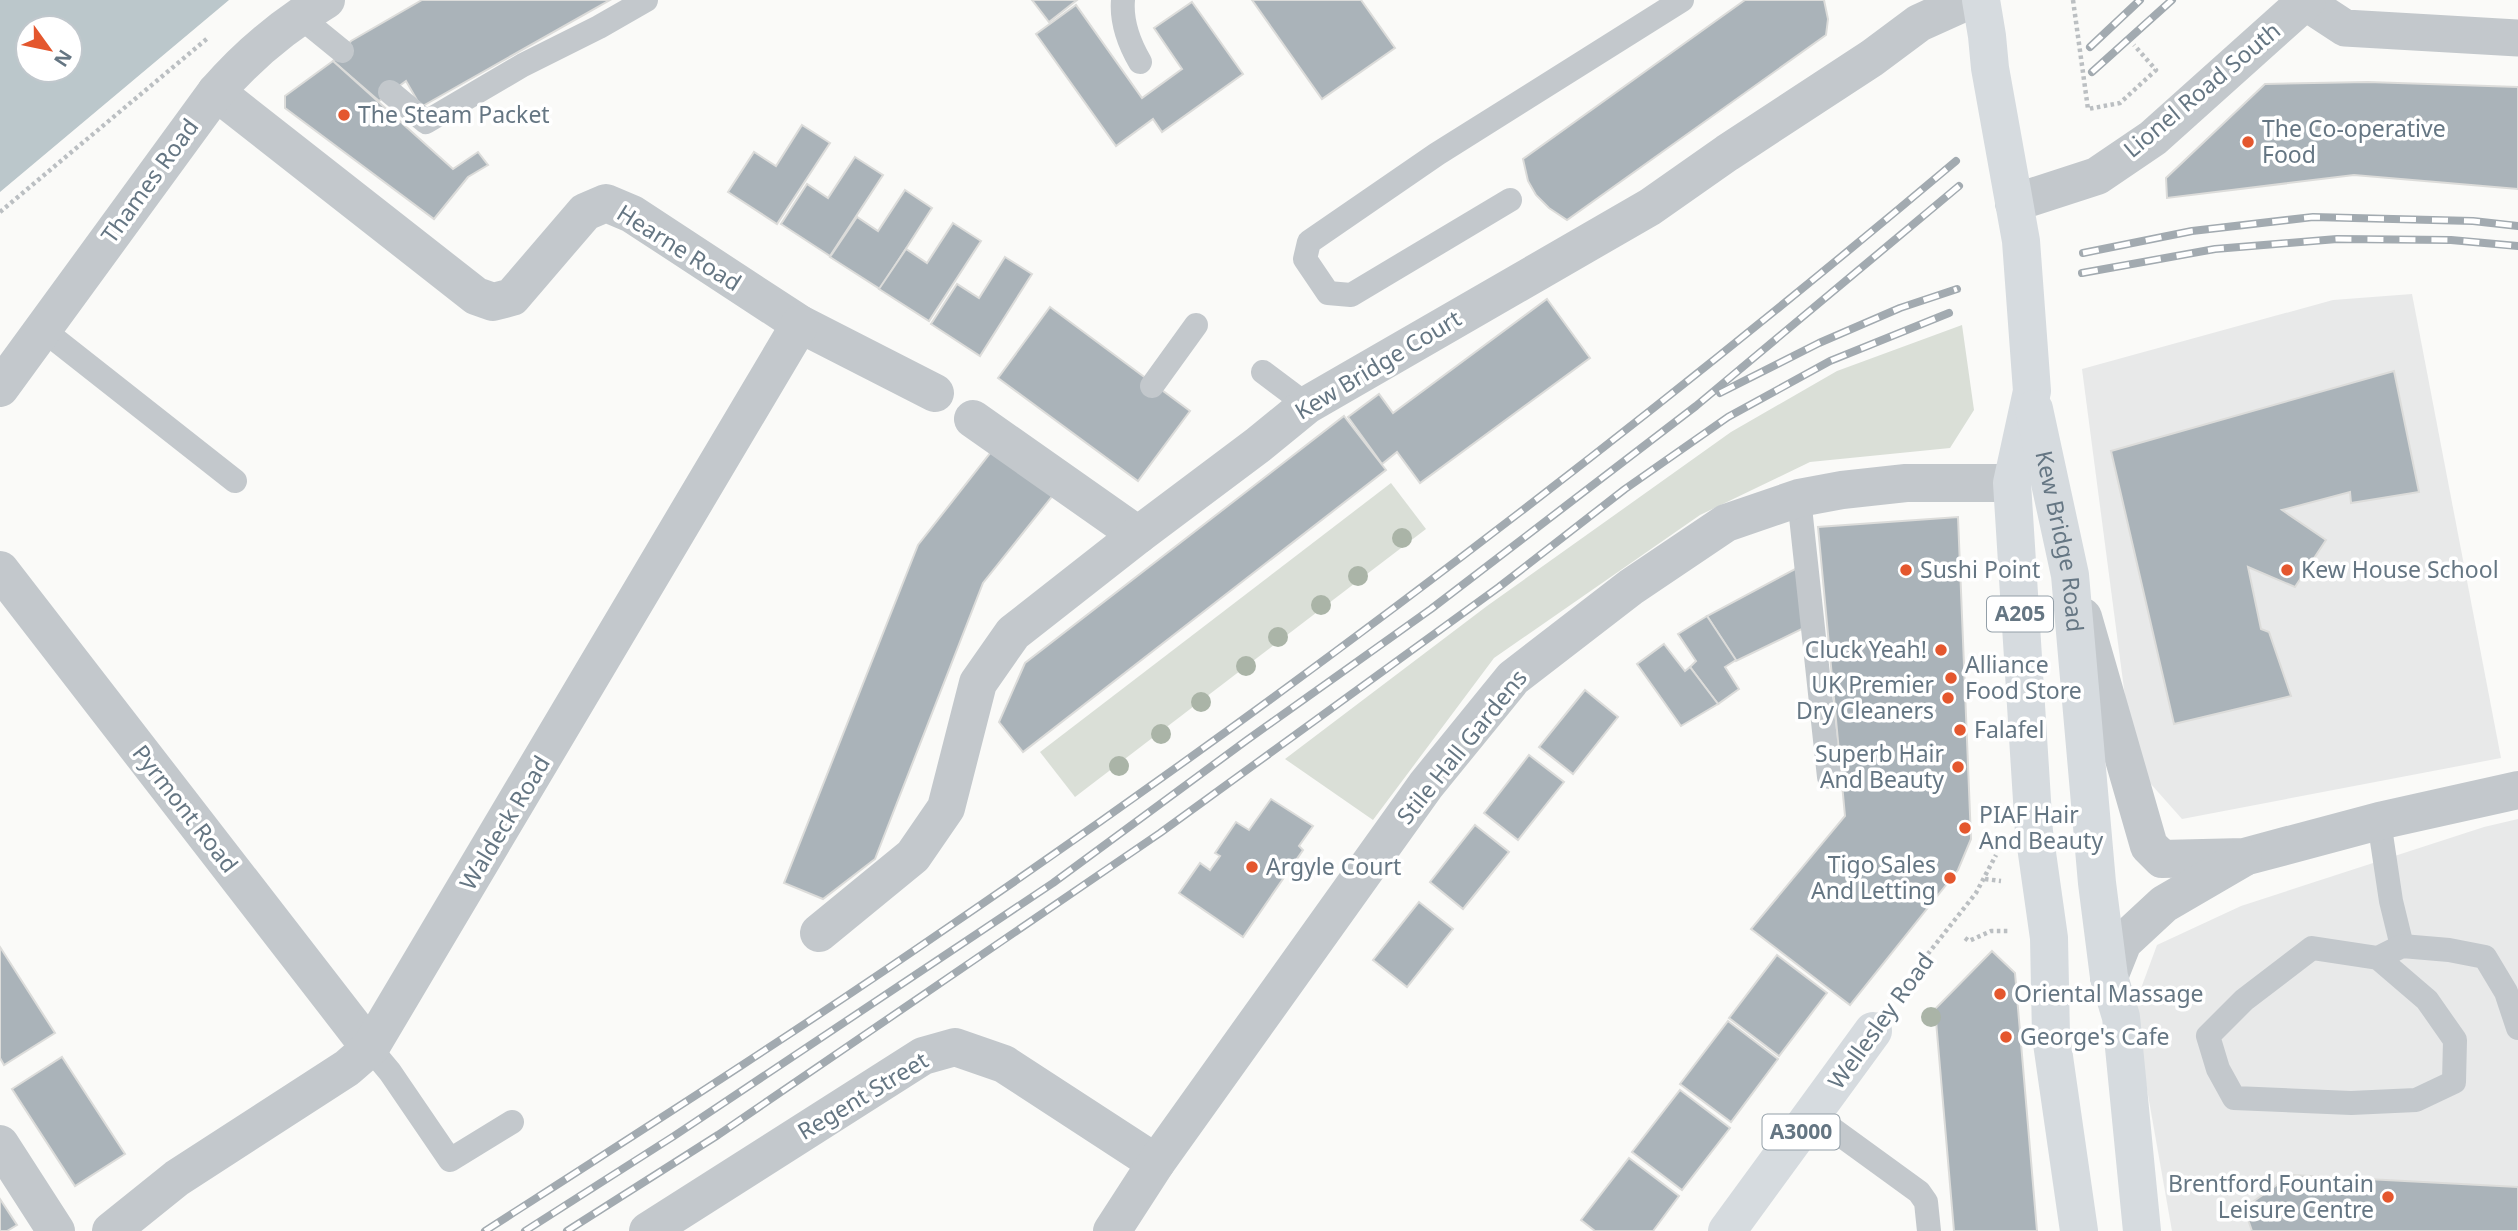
<svg xmlns="http://www.w3.org/2000/svg" width="2518" height="1231" viewBox="0 0 2518 1231" font-family="'Noto Sans',sans-serif">
<style>
.built{fill:#e8e9e9}
.green{fill:#dadfd7}
.water{fill:#bbc7cb;fill-rule:evenodd}
.building{fill:#aab3b9;stroke:#dcdcda;stroke-width:2}
.lines{fill:none;stroke-linecap:round;stroke-linejoin:round}
.path{stroke:#bbbfc2;stroke-width:4.5;stroke-dasharray:3.5 3.5;stroke-linecap:butt}
.service{stroke:#c3c8cc;stroke-width:24}
.pedestrian{stroke:#c3c8cc;stroke-width:37}
.minor{stroke:#c3c8cc;stroke-width:38}
.primary{stroke:#d6dbdf;stroke-width:38}
.trunk{stroke:#d6dbdf;stroke-width:38}
.rail-casing{stroke:#a2aab0;stroke-width:8}
.rail{stroke:#fff;stroke-width:5;stroke-dasharray:16;stroke-linecap:butt}
.tree{fill:#aab4a7}
.poi-dot{fill:#e4572e;stroke:#fff;stroke-width:2.5}
.labels{text-anchor:middle;stroke-width:7;stroke-linejoin:round;paint-order:stroke}
.shield{fill:#fff;stroke:#939fa8;stroke-width:2}
.shield-label{font-size:21px;font-weight:bold;fill:#657683}
.street-label{font-size:23px;fill:#657683;stroke:#fff}
.poi-label{font-size:23px;fill:#657683;stroke:#fff;text-anchor:start}
</style>
<rect width="100%" height="100%" fill="#fafaf8"/>
<g class="built">
<path d="M2412 294 2501 758 2182 819 2134 765 2082 369 2333 300Z"/>
<path d="M2518 819V1231H2172L2133 1010 2157 945 2241 906 2484 827Z"/>
</g>
<g class="green">
<path d="M1962 325 1974 410 1950 448 1810 462 1700 515 1494 658 1373 820 1285 759 1487 606 1731 432 1837 371Z"/>
<path d="M1391 483 1426 529 1075 797 1040 752Z"/>
</g>
<path class="water" d="M0 0H229L0 192ZM28 28H70V70H28Z"/>
<g class="building">
<path d="M422 0H610L421 107 406 81 379 101 333 61 351 41Z"/>
<path d="M1032 0H1077L1049 22Z"/>
<path d="M1252 0H1361L1395 48 1322 99Z"/>
<path d="M1745 0H1824L1828 19 1826 35 1567 220 1549 208 1536 195 1528 181 1523 159Z"/>
<path d="M1192 2 1243 74 1162 132 1153 119 1116 146 1036 34 1076 5 1142 98 1182 69 1154 28Z"/>
<path d="M333 61 453 169 478 152 488 165 468 177 434 219 285 108V96Z"/>
<path d="M2368 82 2518 87V189L2354 175 2167 198 2166 178 2265 84Z"/>
<path d="M802 125 830 143 777 224 728 192 754 152 776 166Z"/>
<path d="M855 157 883 175 830 256 781 224 807 184 828 198Z"/>
<path d="M905 190 932 208 880 289 830 257 857 217 878 231Z"/>
<path d="M953 223 981 241 929 321 879 289 906 249 927 263Z"/>
<path d="M1005 257 1032 274 980 356 931 324 957 284 979 298Z"/>
<path d="M1547 299 1590 358 1420 483 1397 452 1382 464 1348 417 1379 394 1393 413Z"/>
<path d="M1050 307 1190 411 1138 481 998 378Z"/>
<path d="M2394 371 2419 492 2351 503 2350 492 2282 510 2326 540 2295 587 2248 567 2261 629 2269 632 2291 696 2174 724 2111 451Z"/>
<path d="M1344 416 1386 470 1023 752 999 722 1025 663Z"/>
<path d="M995 447 1054 494 983 583 875 859 823 899 784 883 918 545Z"/>
<path d="M1958 517 1971 839 1958 870 1850 1005 1751 929 1845 816 1818 527Z"/>
<path d="M1797 568 1804 628 1736 661 1707 616Z"/>
<path d="M1707 616 1736 660 1725 667 1739 689 1718 704 1690 667 1696 661 1678 634Z"/>
<path d="M1664 644 1685 671 1690 667 1718 704 1681 726 1637 664Z"/>
<path d="M1585 690 1618 717 1573 774 1539 747Z"/>
<path d="M1529 755 1564 782 1518 840 1484 813Z"/>
<path d="M1271 799 1313 826 1299 846 1303 850 1243 937 1179 893 1200 863 1210 870 1220 856 1215 853 1236 822 1249 830Z"/>
<path d="M1475 825 1509 852 1463 909 1430 882Z"/>
<path d="M1419 902 1453 929 1407 987 1373 960Z"/>
<path d="M0 947 55 1033 4 1065 0 1058Z"/>
<path d="M1992 951 2015 973 2037 1231H1954L1935 1009Z"/>
<path d="M1777 955 1827 993 1779 1056 1729 1018Z"/>
<path d="M1728 1021 1778 1059 1731 1122 1680 1084Z"/>
<path d="M62 1057 125 1154 75 1186 12 1089Z"/>
<path d="M1680 1090 1730 1128 1682 1190 1632 1152Z"/>
<path d="M1629 1158 1679 1196 1653 1231H1595L1581 1220Z"/>
<path d="M2291 1175 2518 1187V1231H2252L2244 1208Z"/>
<path d="M0 1199 17 1225 7 1231H0Z"/>
</g>
<g class="lines">
<g class="path">
<path d="M2073 0 2088 109 2120 103 2156 70 2134 45"/>
<path d="M0 212 209 37"/>
<path d="M1985 879 2001 881"/>
<path d="M1965 938 1969 941 1991 931H2008"/>
<path d="M1893 998 1976 893 1996 855"/>
</g>
<g class="service">
<path d="M1123 0C1121 23 1129 43 1140 62"/>
<path d="M299 16 342 51"/>
<path d="M390 92 426 122 523 65 599 27 646 0"/>
<path d="M1510 200 1351 295 1328 293 1305 259 1309 242 1437 154 1682 0"/>
<path d="M42 329 235 481"/>
<path d="M1263 372 1307 405"/>
<path d="M1152 386 1196 325"/>
<path d="M1799 498 1829 777"/>
<path d="M2379 821 2391 901 2402 946"/>
<path d="M2378 958 2427 1000 2455 1040 2454 1082 2416 1100 2351 1103 2234 1098 2218 1069 2208 1036 2244 1000 2312 948 2378 958 2402 946 2449 950 2485 957 2506 992 2518 1028"/>
<path d="M370 1048 390 1072 450 1160 512 1122"/>
<path d="M1813 1115 1919 1192 1926 1202 1929 1231"/>
</g>
<path class="pedestrian" d="M2307 0 2316 9 2345 28 2518 38"/>
<g class="minor">
<path d="M216 92 476 296 493 302 512 297 585 212 606 203 632 214 800 324 935 393"/>
<path d="M2014 203 2097 176 2153 138 2307 0"/>
<path d="M0 388 216 92C248 55 284 25 326 0"/>
<path d="M973 419 1138 535"/>
<path d="M0 570 370 1048"/>
<path d="M2083 617 2149 846 2162 859 2244 857 2379 821 2518 790"/>
<path d="M819 933 913 856 946 808 978 683 1013 633 1138 535 1258 445 1307 405 1650 207 1727 153 1872 58 1919 23 1970 0"/>
<path d="M2109 977 2123 942 2164 904 2243 858"/>
<path d="M0 1144 56 1231"/>
<path d="M111 1231 177 1178 347 1068 370 1048 800 324"/>
<path d="M648 1231 923 1056 955 1047 1004 1064 1156 1163"/>
<path d="M1112 1231 1156 1163 1426 785 1513 678 1631 587 1726 523 1799 498 1842 490 1906 483H2012"/>
</g>
<path class="primary" d="M1727 1231 1873 1031"/>
<g class="trunk">
<path d="M1981 0 1987 36 1990 68 2021 241 2032 391 2012 483 2034 832 2049 938 2051 1036 2079 1231"/>
<path id="s1" d="M2034 409 2070 575 2097 883 2109 977 2121 1017 2142 1231"/>
</g>
<defs>
<g id="rail">
<path d="M2090 47 2140 0"/>
<path d="M2092 72 2172 0"/>
<path d="M2083 253 2192 231 2313 217 2473 221 2518 226"/>
<path d="M2082 273 2215 249 2337 239 2451 240 2518 246"/>
<path d="M1720 393 1819 343 1900 308 1957 289"/>
<path d="M485 1231C639 1132 793 1034 944 930 1294 691 1632 434 1956 161"/>
<path d="M525 1231 674 1136 1053 883 1247 740 1431 609 1696 406 1959 186"/>
<path d="M567 1231 718 1135 1160 833 1499 587 1625 489 1728 417 1830 361 1949 313"/>
</g>
</defs>
<use href="#rail" class="rail-casing"/>
<use href="#rail" class="rail"/>
</g>
<g class="tree">
<circle cx="1402" cy="538" r="10"/>
<circle cx="1358" cy="576" r="10"/>
<circle cx="1321" cy="605" r="10"/>
<circle cx="1278" cy="637" r="10"/>
<circle cx="1246" cy="666" r="10"/>
<circle cx="1201" cy="702" r="10"/>
<circle cx="1161" cy="734" r="10"/>
<circle cx="1119" cy="766" r="10"/>
<circle cx="1931" cy="1017" r="10"/>
</g>
<g class="poi-dot">
<circle cx="344" cy="115" r="7"/>
<circle cx="2248" cy="142" r="7"/>
<circle cx="1906" cy="570" r="7"/>
<circle cx="2287" cy="570" r="7"/>
<circle cx="1941" cy="650" r="7"/>
<circle cx="1951" cy="678" r="7"/>
<circle cx="1948" cy="698" r="7"/>
<circle cx="1960" cy="730" r="7"/>
<circle cx="1958" cy="767" r="7"/>
<circle cx="1965" cy="828" r="7"/>
<circle cx="1252" cy="867" r="7"/>
<circle cx="1950" cy="878" r="7"/>
<circle cx="2000" cy="994" r="7"/>
<circle cx="2006" cy="1037" r="7"/>
<circle cx="2388" cy="1197" r="7"/>
</g>
<g class="labels">
<g class="shield">
<rect x="1987" y="596.5" width="66" height="35" rx="5"/>
<rect x="1762.5" y="1114.5" width="77" height="35" rx="5"/>
</g>
<g class="shield-label">
<text x="2020" y="621">A205</text>
<text x="1801" y="1139">A3000</text>
</g>
<g class="street-label">
<text transform="translate(2202 90) rotate(-40)" y="8">Lionel Road South</text>
<text transform="translate(150 181) rotate(-54)" y="8">Thames Road</text>
<text transform="translate(679 248) rotate(32)" y="8">Hearne Road</text>
<text transform="translate(1378 365) rotate(-31)" y="8">Kew Bridge Court</text>
<text dy="8" stroke="none"><textPath href="#s1" startOffset="135">Kew Bridge Road</textPath></text>
<text transform="translate(1462 747) rotate(-51)" y="8">Stile Hall Gardens</text>
<text transform="translate(185 809) rotate(52)" y="8">Pyrmont Road</text>
<text transform="translate(505 823) rotate(-59)" y="8">Waldeck Road</text>
<text transform="translate(1881 1021) rotate(-54)" y="8">Wellesley Road</text>
<text transform="translate(863 1096) rotate(-31)" y="8">Regent Street</text>
</g>
<g class="poi-label">
<text x="358" y="123">The Steam Packet</text>
<text x="2262" y="137">The Co-operative<tspan x="2262" dy="26">Food</tspan></text>
<text x="1920" y="578">Sushi Point</text>
<text x="2301" y="578">Kew House School</text>
<text x="1927" y="658" text-anchor="end">Cluck Yeah!</text>
<text x="1965" y="673">Alliance<tspan x="1965" dy="26">Food Store</tspan></text>
<text x="1934" y="693" text-anchor="end">UK Premier<tspan x="1934" dy="26">Dry Cleaners</tspan></text>
<text x="1974" y="738">Falafel</text>
<text x="1944" y="762" text-anchor="end">Superb Hair<tspan x="1944" dy="26">And Beauty</tspan></text>
<text x="1979" y="823">PIAF Hair<tspan x="1979" dy="26">And Beauty</tspan></text>
<text x="1936" y="873" text-anchor="end">Tigo Sales<tspan x="1936" dy="26">And Letting</tspan></text>
<text x="1266" y="875">Argyle Court</text>
<text x="2014" y="1002">Oriental Massage</text>
<text x="2020" y="1045">George's Cafe</text>
<text x="2374" y="1192" text-anchor="end">Brentford Fountain<tspan x="2374" dy="26">Leisure Centre</tspan></text>
</g>
</g>
<g transform="translate(49 49) rotate(123)"><circle r="33" fill="#ffffff" stroke="#c1c8cd" stroke-width="2"/>
<path d="M0-5L12 26L0 18L-12 26Z" fill="#e4572e"/>
<text y="-10" font-size="19" font-weight="bold" text-anchor="middle" fill="#657683">N</text>
</g>
</svg>
